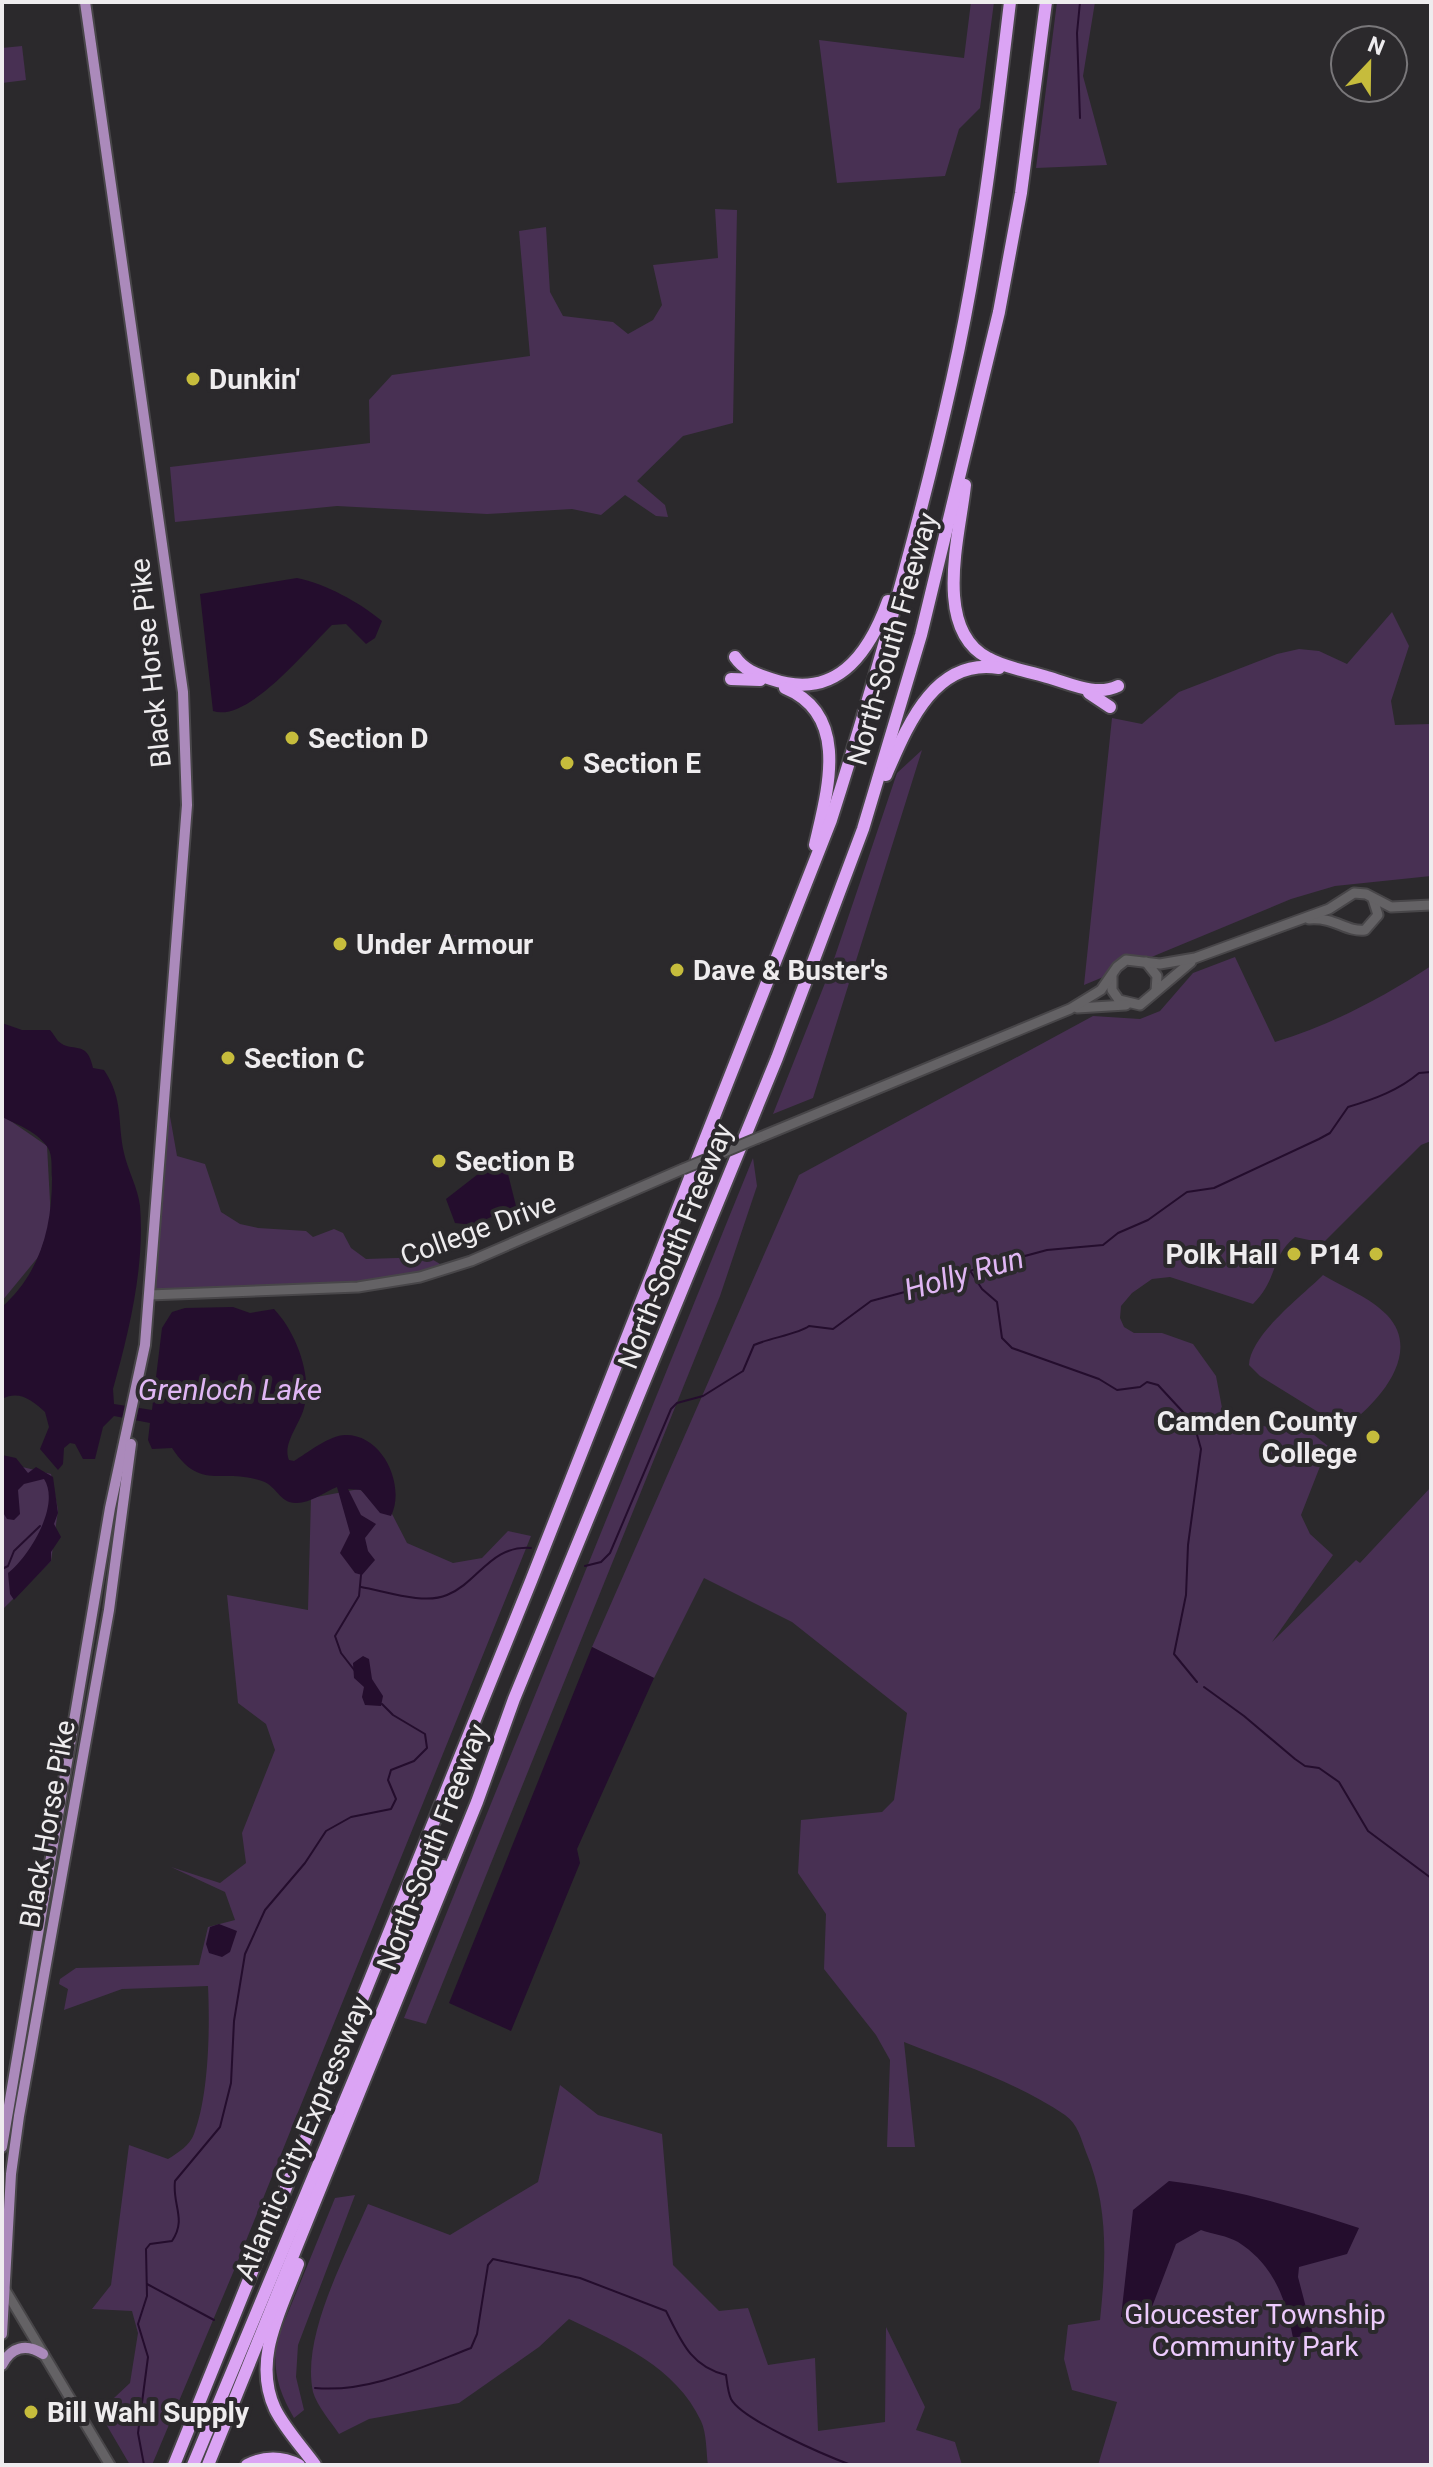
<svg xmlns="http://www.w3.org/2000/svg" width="1433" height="2467" viewBox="0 0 1433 2467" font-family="Roboto,sans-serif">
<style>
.green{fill:#483053}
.water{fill:#240d2d}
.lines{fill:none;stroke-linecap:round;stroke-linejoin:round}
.stream{stroke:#240d2d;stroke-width:2}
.secondary-casing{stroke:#484649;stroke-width:13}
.primary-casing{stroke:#484649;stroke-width:14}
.highway-casing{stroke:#484649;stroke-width:16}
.secondary{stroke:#646265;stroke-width:9}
.primary{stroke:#ab8abb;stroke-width:10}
.highway{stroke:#dba4f4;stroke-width:12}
.secondary-bridge-casing{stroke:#484649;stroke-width:13;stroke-linecap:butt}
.secondary-bridge{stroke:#646265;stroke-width:9}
.poi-dot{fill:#c6bc3c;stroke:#2b292c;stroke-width:3}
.labels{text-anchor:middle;stroke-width:8;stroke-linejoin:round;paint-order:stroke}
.poi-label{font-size:28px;font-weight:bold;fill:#eeecee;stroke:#2b292c;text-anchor:start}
.street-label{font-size:28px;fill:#eeecee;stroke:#2b292c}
.park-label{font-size:28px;fill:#eccafc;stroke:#2b292c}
.water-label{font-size:30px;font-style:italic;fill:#e0b6f4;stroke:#2b292c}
</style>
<rect width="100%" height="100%" fill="#2b292c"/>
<g class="green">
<path d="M971 2H994L980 108 959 129 945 176 837 183 819 40 964 58Z"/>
<path d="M1057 2H1095L1083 76 1107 165 1036 168Z"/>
<path d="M22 46 26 80 2 83V48Z"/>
<path d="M715 209 737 210 733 423 683 436 637 481 665 505 668 517 656 516 625 495 601 515 572 509 487 514 337 506 175 522 170 467 370 443 369 400 392 375 530 356 519 231 546 227 550 292 563 316 613 322 628 334 653 320 662 305 653 265 718 258Z"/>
<path d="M1392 612 1409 646 1391 701 1395 725 1431 724V876L1335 886 1291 899 1084 985 1112 718 1142 724 1179 692 1277 654 1299 649 1319 651 1347 664Z"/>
<path d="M922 750 813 1098 773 1114 831 968 897 773Z"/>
<path d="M453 935 487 941V954L484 958 450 951Z"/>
<path d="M1235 957 1275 1042C1333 1024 1380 999 1431 966V1141L1421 1145 1323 1243 1295 1237C1270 1257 1279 1278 1253 1304L1170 1277 1152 1279 1132 1293 1121 1306 1120 1318 1124 1327 1134 1333H1162L1193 1344 1216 1376 1223 1413 1267 1427 1290 1416 1328 1446 1301 1515 1310 1534 1333 1555 1272 1642 1356 1560 1360 1563 1431 1487V2465H1098L1117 2402 1072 2390 1064 2359 1068 2325 1100 2320C1106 2263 1109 2206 1086 2152 1081 2139 1078 2124 1065 2115 1016 2082 960 2064 904 2042L915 2147H887L890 2060 876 2035 824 1969 826 1914 798 1873 801 1820 882 1812 894 1800 907 1713 792 1622 704 1578 654 1678 592 1647 799 1175 1093 1016 1140 1019 1160 1011 1193 973Z"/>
<path d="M165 1088 177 1156 205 1164 221 1212 240 1224 258 1228 306 1231 313 1237 334 1229 343 1233 351 1248 366 1259 428 1257 447 1268 393 1283 149 1295Z"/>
<path d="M2 1115 47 1146 51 1221 39 1256 2 1301Z"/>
<path d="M753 1158 757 1186 720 1296 426 2024 404 2018Z"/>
<path d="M1323 1275C1343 1287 1371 1298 1387 1315 1424 1354 1376 1405 1344 1428L1260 1376 1249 1365C1250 1335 1302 1296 1323 1275Z"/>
<path d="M2 1462 51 1474 58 1510 51 1561 2 1610Z"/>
<path d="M359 1489 392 1514 407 1543 453 1563 482 1558 508 1531 531 1536 235 2268 152 2465H130L99 2412 130 2383 138 2333 132 2311 92 2309 111 2285 129 2145 168 2159C178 2153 190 2145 194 2134 209 2095 210 2028 208 1986L122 1989 64 2010 68 1989 59 1984 60 1979 76 1968 199 1965 208 1927 235 1920 225 1892 171 1867 220 1883 246 1863 242 1833 275 1750 266 1724 238 1703 227 1595 308 1610 311 1498Z"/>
<path d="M560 2085 598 2115 662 2134 673 2265 719 2311 748 2308 768 2365 815 2358 818 2431 885 2422 886 2327 925 2407 916 2430 955 2442 962 2465H708C706 2452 707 2434 701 2421 676 2367 619 2343 569 2319L539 2347 459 2403 369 2419 339 2434C331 2422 317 2406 313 2392 301 2336 346 2255 368 2204L450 2235 538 2182Z"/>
<path d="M355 2195 298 2345 296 2377 304 2410 294 2418C279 2392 273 2373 276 2342L335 2198Z"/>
</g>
<g class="water">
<path d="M297 578C326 584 359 602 382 621L375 638 366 644 346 624 332 625C307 649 248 723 213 711L200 594Z"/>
<path d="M2 1023 22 1030H50C53 1033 55 1037 58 1041 72 1054 87 1038 93 1068L104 1070C124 1100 117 1121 124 1153 128 1171 138 1188 140 1206 145 1266 129 1332 113 1389L114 1404 152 1410 162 1328 172 1312 185 1308 233 1307 250 1313 274 1309C296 1332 313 1376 304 1408 300 1424 282 1444 289 1460L294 1461C307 1453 330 1435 345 1435 383 1434 406 1486 391 1516L380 1513 361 1490 348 1489 361 1515 376 1524 365 1538 368 1551 375 1560 362 1575 355 1573 340 1553 350 1533 337 1487C325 1492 310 1503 297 1503 280 1504 277 1486 262 1481 220 1467 201 1492 172 1448L152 1449 148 1440 150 1423 114 1416 103 1427 95 1459H83L75 1444 70 1443 64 1448 63 1464 58 1470 40 1449 49 1427 45 1412C32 1400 19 1390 2 1399V1307C40 1273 52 1228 52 1178 51 1169 53 1156 48 1148 38 1132 18 1125 2 1117Z"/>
<path d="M500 1157 504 1158 516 1206 473 1225 455 1223 446 1199Z"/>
<path d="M2 1455 16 1458 28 1473 36 1467 53 1477 58 1513 54 1524 61 1537 51 1552V1561L14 1600 10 1594 8 1573C29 1557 61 1505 44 1479L24 1484 18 1490 20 1514 14 1520 7 1519 2 1511Z"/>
<path d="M592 1647 654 1678 577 1849 580 1863 511 2031 449 2003Z"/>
<path d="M363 1656 369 1659 372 1679 383 1696 381 1706 365 1705 362 1697 364 1687 354 1678 353 1663Z"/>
<path d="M219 1924 237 1931 230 1952 222 1957 209 1953 206 1944 210 1927Z"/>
<path d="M1169 2181C1235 2189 1296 2207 1359 2228L1347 2254 1299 2267 1298 2277 1313 2334 1293 2338C1286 2299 1274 2265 1238 2242 1228 2236 1212 2234 1201 2230L1176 2244 1147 2320 1121 2317 1133 2210Z"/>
</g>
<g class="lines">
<g class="stream">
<path d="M1080 2 1077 33 1080 118"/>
<path d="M971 1272 982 1289 997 1302 1002 1338 1012 1348 1099 1379 1117 1390 1140 1387 1147 1382 1158 1385 1194 1424 1201 1449 1188 1545 1186 1595 1174 1654 1197 1682"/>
<path d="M585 1566 601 1562 610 1553 671 1409 677 1403 703 1396 743 1371 754 1345C769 1338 799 1334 809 1326L833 1329 871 1301 931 1285 940 1279 1047 1250 1103 1245 1118 1233 1148 1220 1187 1192 1214 1188 1319 1139 1330 1133 1348 1107C1375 1099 1399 1090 1419 1073L1431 1072"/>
<path d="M2 1569 8 1566 14 1551 40 1526"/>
<path d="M361 1587C385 1591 424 1605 447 1595 479 1582 490 1545 531 1548"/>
<path d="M355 1671 341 1653 335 1636 359 1596 361 1575"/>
<path d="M1204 1687 1244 1716 1295 1759 1305 1766 1319 1768 1339 1782 1368 1831 1431 1878"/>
<path d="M147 2284 214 2320"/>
<path d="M315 2388C369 2393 422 2367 471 2348L477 2334 488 2265 493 2259 580 2278 666 2311C681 2341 691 2367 726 2375 727 2382 728 2393 731 2399 742 2420 827 2456 851 2465"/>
<path d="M144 2465 138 2433 148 2357 138 2324 147 2296 146 2249 150 2244 172 2241C187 2219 172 2205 175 2181L220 2127 231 2083 234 2021 245 1954 265 1910 305 1863 326 1831 351 1817 391 1809 396 1799 388 1780 391 1770 414 1761 427 1748 425 1734 393 1715 382 1704"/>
</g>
<defs>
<g id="secondary">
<path d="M1309 919C1336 917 1345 932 1365 930L1378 915 1373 899"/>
<path d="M1146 962 1157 976 1156 991"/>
<path d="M1112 976V990L1119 1000 1140 1005 1191 962"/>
<path d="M1077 1008 1126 1005"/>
<path d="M758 1138 1070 1009 1101 990 1117 967 1126 960 1160 964 1195 958 1329 909 1354 893 1366 894 1391 907 1431 905"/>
<path d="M149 1295 358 1287 420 1277 471 1261 683 1169"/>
<path d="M4 2288 110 2465"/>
</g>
<g id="primary">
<path d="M2 2147 110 1508 145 1345 187 805 183 692 85 2"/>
<path d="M2 2334 11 2174 19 2116 109 1610 131 1444"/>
<path d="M2 2365C11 2347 26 2343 43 2354"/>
</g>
<g id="highway">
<path d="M965 485C960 534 932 629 988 658 1005 668 1028 671 1047 677 1069 683 1096 697 1118 686"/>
<path d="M735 657C744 670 756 674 771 679 835 701 868 656 888 601"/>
<path d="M731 679 760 680"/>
<path d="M785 688C851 715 827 792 815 845"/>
<path d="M1089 693 1110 707"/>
<path d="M886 775C907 727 934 657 999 668"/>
<path d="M298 2264C281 2310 252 2360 275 2409 285 2429 302 2447 315 2465"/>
<path d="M174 2465 531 1581 831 820C877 675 919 528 952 380 980 255 995 129 1010 2"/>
<path d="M193 2465 443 1866"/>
<path d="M208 2465 477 1802 514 1699 777 1058 863 829 921 635 999 312 1021 193 1046 2"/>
<path d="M247 2465C265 2456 281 2456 299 2465"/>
</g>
</defs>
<use href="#secondary" class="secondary-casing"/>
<use href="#primary" class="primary-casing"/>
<use href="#highway" class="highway-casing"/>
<use href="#secondary" class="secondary"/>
<use href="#primary" class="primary"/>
<use href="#highway" class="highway"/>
<defs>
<path id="secondary-bridge" d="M683 1169 758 1138"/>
</defs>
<use href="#secondary-bridge" class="secondary-bridge-casing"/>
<use href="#secondary-bridge" class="secondary-bridge"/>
</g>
<g class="poi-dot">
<circle cx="193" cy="379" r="8"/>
<circle cx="292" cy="738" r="8"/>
<circle cx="567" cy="763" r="8"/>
<circle cx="340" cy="944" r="8"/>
<circle cx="677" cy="970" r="8"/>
<circle cx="228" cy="1058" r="8"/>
<circle cx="439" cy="1161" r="8"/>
<circle cx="1294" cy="1254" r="8"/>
<circle cx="1376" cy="1254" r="8"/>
<circle cx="1373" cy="1437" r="8"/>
<circle cx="31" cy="2412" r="8"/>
</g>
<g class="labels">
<g class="poi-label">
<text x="209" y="389">Dunkin'</text>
<text x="308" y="748">Section D</text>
<text x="583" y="773">Section E</text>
<text x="356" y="954">Under Armour</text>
<text x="693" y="980">Dave &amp; Buster's</text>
<text x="244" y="1068">Section C</text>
<text x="455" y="1171">Section B</text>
<text x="1278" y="1264" text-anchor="end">Polk Hall</text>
<text x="1360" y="1264" text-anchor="end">P14</text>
<text x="1357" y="1431" text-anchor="end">Camden County<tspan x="1357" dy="32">College</tspan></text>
<text x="47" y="2422">Bill Wahl Supply</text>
</g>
<g class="street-label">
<text transform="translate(892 639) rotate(-74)" y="10">North-South Freeway</text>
<text transform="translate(150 663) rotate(-96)" y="10">Black Horse Pike</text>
<text transform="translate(478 1229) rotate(-20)" y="10">College Drive</text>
<text transform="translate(675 1246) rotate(-68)" y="10">North-South Freeway</text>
<text transform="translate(47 1824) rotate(-80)" y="10">Black Horse Pike</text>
<text transform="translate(432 1847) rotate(-69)" y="10">North-South Freeway</text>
<text transform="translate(302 2138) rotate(-67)" y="10">Atlantic City Expressway</text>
</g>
<g class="park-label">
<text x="1255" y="2324">Gloucester Township<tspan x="1255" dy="32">Community Park</tspan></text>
</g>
<g class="water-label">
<text transform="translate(964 1274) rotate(-16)" y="10">Holly Run</text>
<text x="230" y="1400">Grenloch Lake</text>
</g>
</g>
<rect width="1433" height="2467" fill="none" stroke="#eeecee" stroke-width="8"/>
<g transform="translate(1369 64) rotate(22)"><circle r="38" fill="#2b292c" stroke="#79777a" stroke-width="2"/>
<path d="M0-6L14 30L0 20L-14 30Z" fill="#c6bc3c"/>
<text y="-12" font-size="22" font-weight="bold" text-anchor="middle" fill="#eeecee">N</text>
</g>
</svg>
